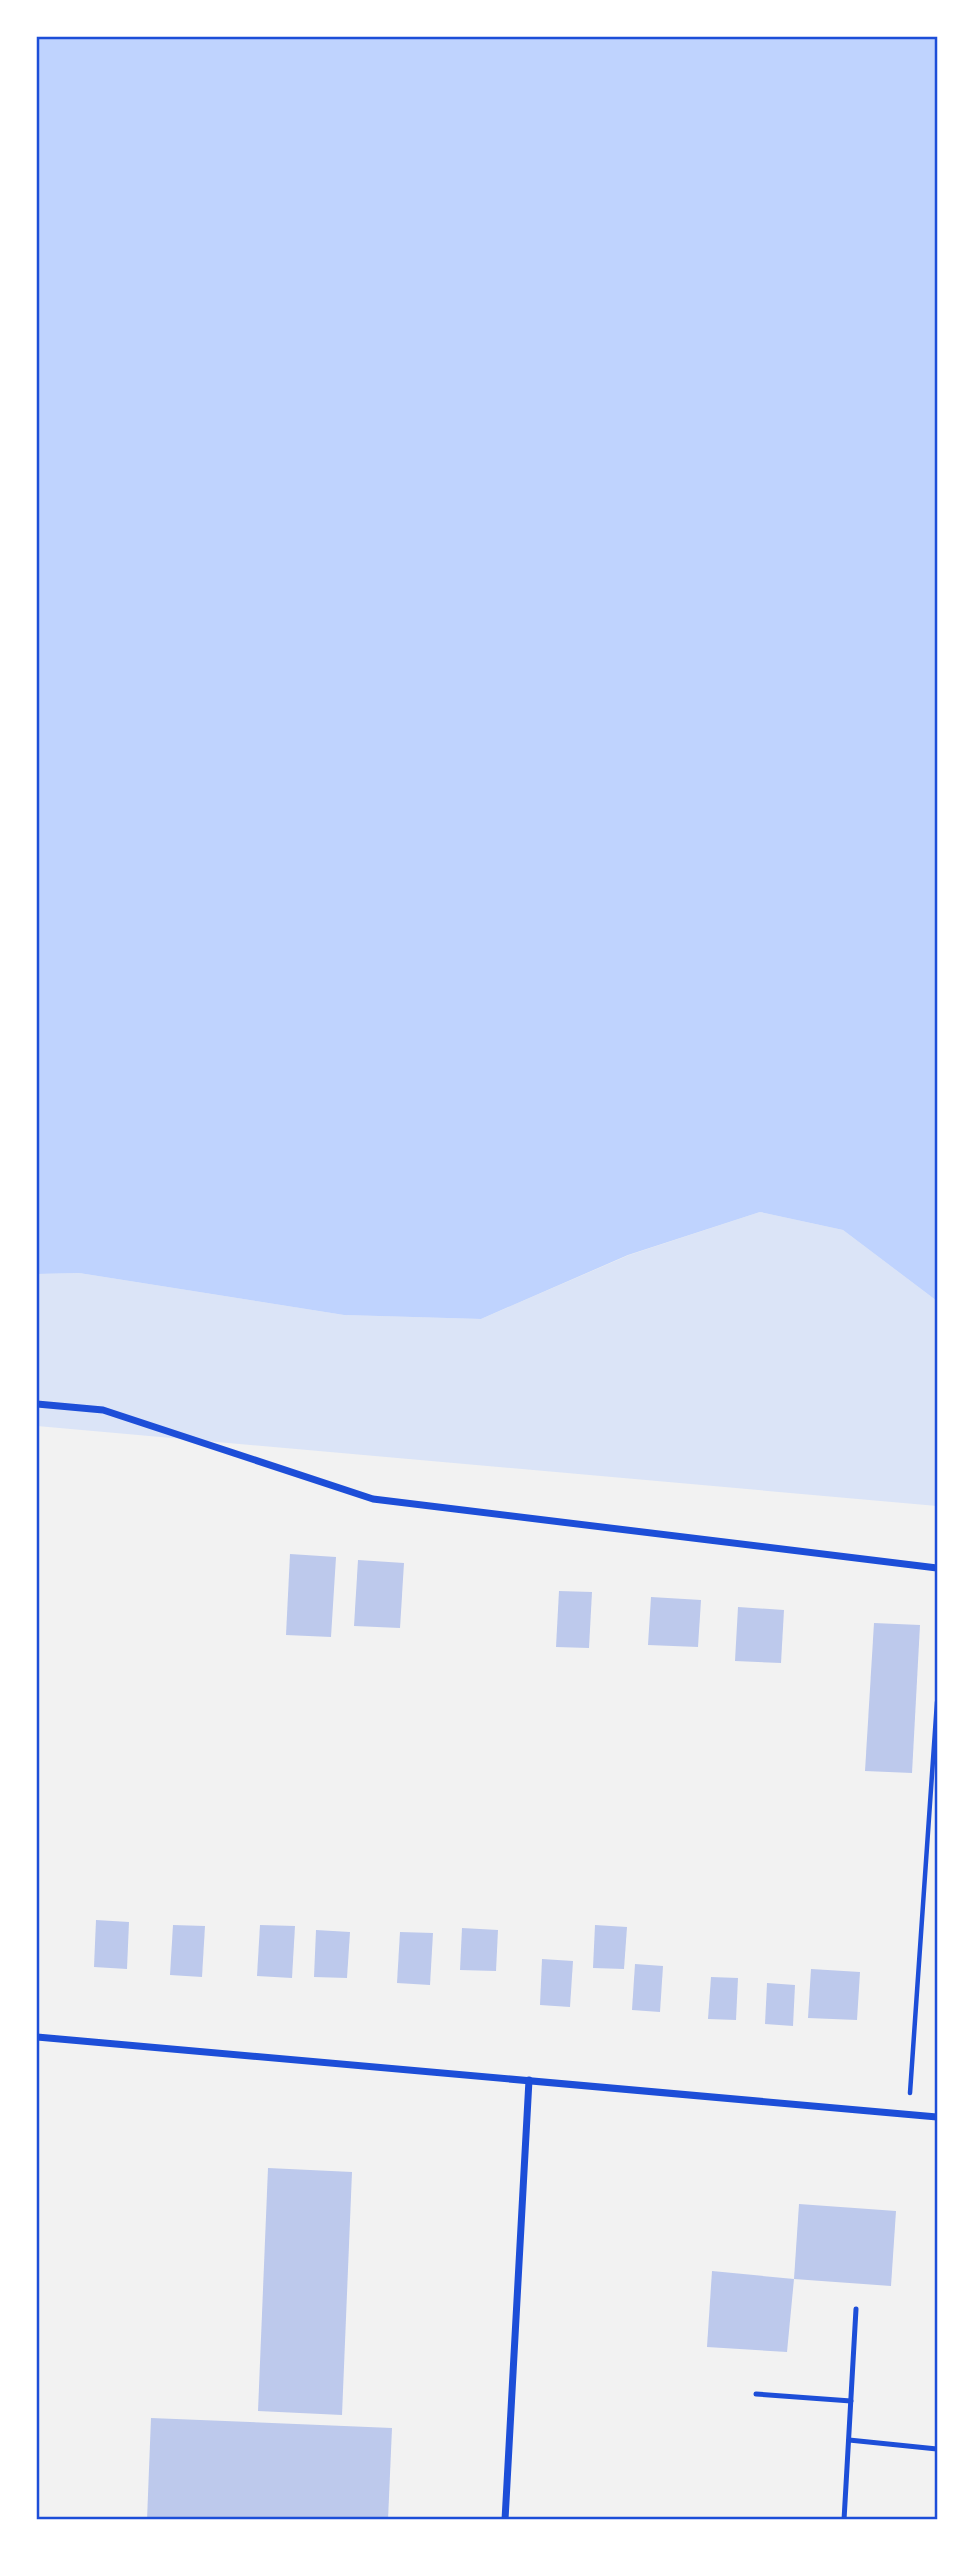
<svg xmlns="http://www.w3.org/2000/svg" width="974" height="2557" viewBox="0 0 974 2557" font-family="'Fira Sans Condensed',sans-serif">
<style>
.green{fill:#dbe4f7}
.water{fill:#bfd3fe}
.building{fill:#bdc9ec}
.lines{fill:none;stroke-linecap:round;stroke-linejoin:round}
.path{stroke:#1d4ed8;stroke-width:4.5}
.service{stroke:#1d4ed8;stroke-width:5}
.minor{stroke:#1d4ed8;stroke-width:7}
.neatline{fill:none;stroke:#1d4ed8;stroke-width:2.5}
</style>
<rect width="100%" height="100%" fill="#f2f2f2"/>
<path class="green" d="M760 1212 843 1230 937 1301V1506L37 1426V1274L79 1273 344 1315 481 1319 629 1255Z"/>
<path class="water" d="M37 37H937V1301L843 1230 760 1212 628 1255 481 1319 344 1315 79 1273 37 1274Z"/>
<g class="building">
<path d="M290 1554 336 1557 331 1637 286 1635Z"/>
<path d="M358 1560 404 1563 400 1628 354 1626Z"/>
<path d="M559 1591 592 1592 589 1648 556 1647Z"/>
<path d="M651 1597 701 1600 698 1647 648 1645Z"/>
<path d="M738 1607 784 1610 781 1663 735 1661Z"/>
<path d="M874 1623 920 1625 912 1773 865 1771Z"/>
<path d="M96 1920 129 1922 127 1969 94 1967Z"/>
<path d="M173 1925 205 1926 202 1977 170 1975Z"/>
<path d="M260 1925 295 1926 292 1978 257 1976Z"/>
<path d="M595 1925 627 1927 624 1969 593 1968Z"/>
<path d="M462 1928 498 1930 496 1971 460 1970Z"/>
<path d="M316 1930 350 1932 347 1978 314 1977Z"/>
<path d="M400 1932 433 1933 430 1985 397 1983Z"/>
<path d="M542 1959 573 1961 570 2007 540 2005Z"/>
<path d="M635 1964 663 1966 660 2012 632 2010Z"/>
<path d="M811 1969 860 1972 857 2020 808 2018Z"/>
<path d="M711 1977 738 1978 736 2020 708 2019Z"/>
<path d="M767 1983 795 1985 793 2026 765 2024Z"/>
<path d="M268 2168 352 2172 342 2415 258 2411Z"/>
<path d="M799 2204 896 2211 891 2286 794 2279Z"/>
<path d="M712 2271 794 2279 787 2352 707 2347Z"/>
<path d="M151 2418 392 2428 388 2520H147Z"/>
</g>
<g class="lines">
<path class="path" d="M910 2093 937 1702"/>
<g class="service">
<path d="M756 2394 851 2401"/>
<path d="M849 2440 937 2449"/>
<path d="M844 2520 856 2309"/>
</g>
<g class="minor">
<path d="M37 1404 103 1410 373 1499 937 1568"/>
<path d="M37 2037 937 2117"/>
<path d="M505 2520 529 2080"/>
</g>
</g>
<rect width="974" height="2557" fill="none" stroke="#ffffff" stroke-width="77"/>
<rect x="38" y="38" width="898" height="2480" class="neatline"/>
</svg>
